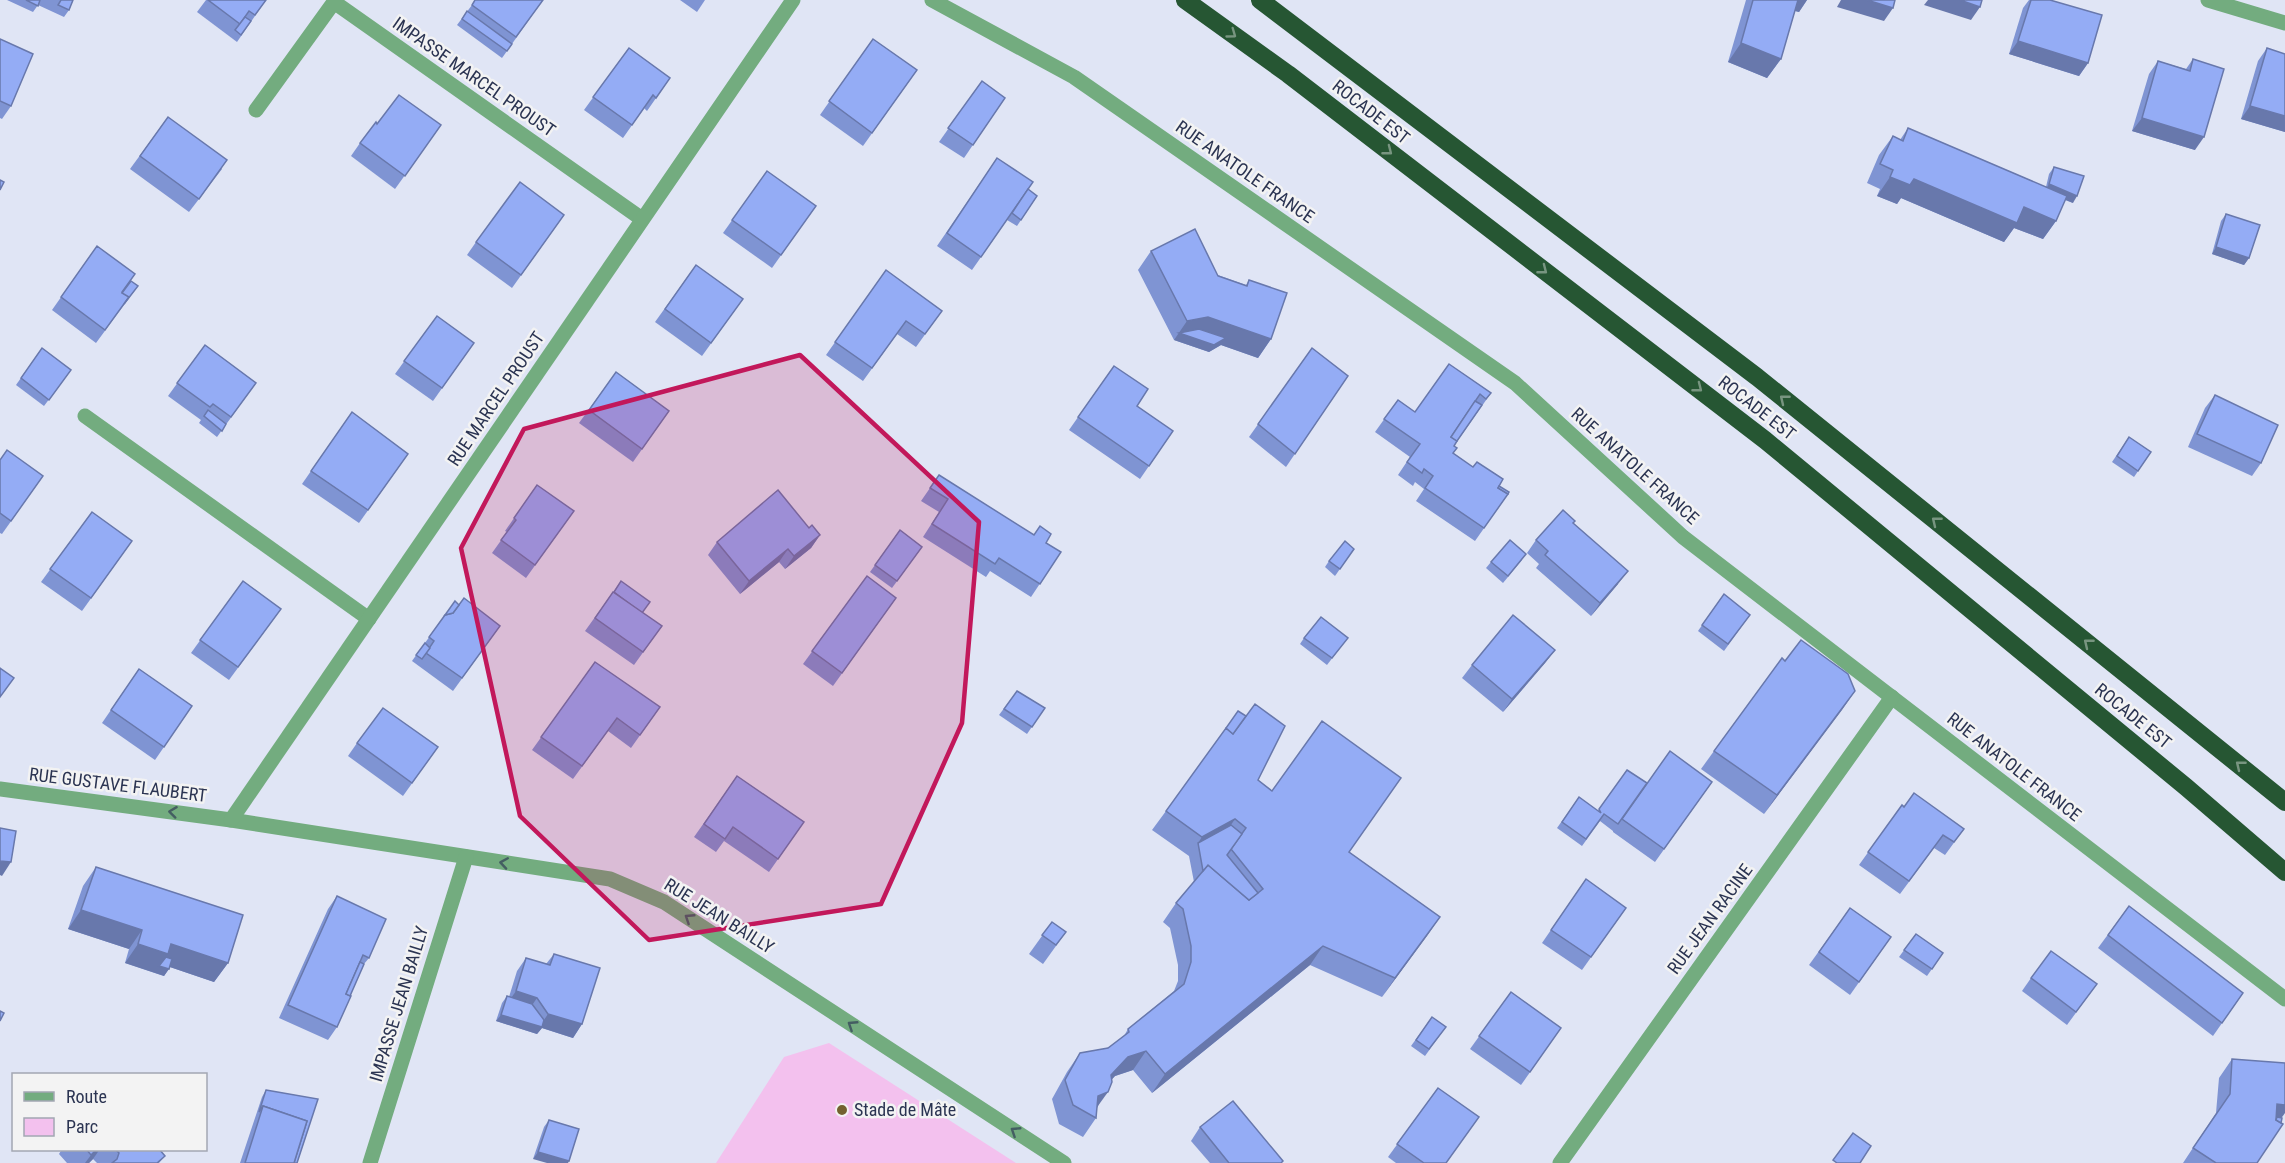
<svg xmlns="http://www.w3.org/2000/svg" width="2285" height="1163" viewBox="0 0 2285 1163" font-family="'Roboto Condensed',sans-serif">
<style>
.green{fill:#f3c1ee}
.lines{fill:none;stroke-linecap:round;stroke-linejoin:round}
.street{stroke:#73ac7f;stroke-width:15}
.highway{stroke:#265633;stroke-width:18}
.wall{fill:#7f94d3}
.shaded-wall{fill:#6878ac}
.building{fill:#94acf5;stroke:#6878ac;stroke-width:1.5}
.oneway{stroke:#789580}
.oneway2{stroke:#445e62}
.marked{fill:#c2185b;fill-opacity:0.2;stroke:#c2185b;stroke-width:4.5;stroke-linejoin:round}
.poi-dot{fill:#73612f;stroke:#f3f3f3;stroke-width:2}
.labels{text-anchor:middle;stroke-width:5;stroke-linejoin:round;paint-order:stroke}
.street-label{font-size:18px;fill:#2b3452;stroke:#f3f3f3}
.poi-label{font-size:18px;fill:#2b3452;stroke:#f3f3f3;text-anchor:start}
</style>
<rect width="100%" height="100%" fill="#e0e5f5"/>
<path class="green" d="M829 1043 1016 1163H716L784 1057Z"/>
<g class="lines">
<g class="street">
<path d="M932 0 1074 77 1515 383 1683 537 2285 999"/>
<path d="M2208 0 2285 23"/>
<path d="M256 110 334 2 642 219"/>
<path d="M85 416 369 619"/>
<path d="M0 789 231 820 610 879 664 902 1064 1163"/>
<path d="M231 820 793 0"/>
<path d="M370 1163 466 857"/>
<path d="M1560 1163 1892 697"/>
</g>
<g class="highway">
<path d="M1185 0 1288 74 1765 440 2186 787 2285 872"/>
<path d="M1260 0 1757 377 2285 802"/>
</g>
</g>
<g class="wall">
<path d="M7 0H73L69 10 64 17 38 5 33 12Z"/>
<path d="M206 0H266L237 42 197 12Z"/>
<path d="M543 0 502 58 457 25 472 5Z"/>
<path d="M680 0H705L697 12Z"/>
<path d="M1746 0H1807L1799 12 1795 11 1781 59 1767 78 1728 62Z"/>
<path d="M2029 0H2050L2088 63 2079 76 2009 54 2023 8Z"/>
<path d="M0 39 11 106 2 119 0 118Z"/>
<path d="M873 39 917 70 863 146 820 115Z"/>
<path d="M629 48 670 78 647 111 644 108 623 138 584 110Z"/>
<path d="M2267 48 2285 132 2241 119 2258 61Z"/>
<path d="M2193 59 2195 150 2132 131 2149 74 2158 61 2186 69Z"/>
<path d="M982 81 1005 98 964 158 939 142Z"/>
<path d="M168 117 222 169 189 212 130 169Z"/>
<path d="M377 124 441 125 395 189 351 156 360 143Z"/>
<path d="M1908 128 2046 187 2049 174 2054 167 2073 203 2065 200 2056 221 2043 239 2014 228 2004 242 1901 198 1897 204 1877 196 1880 189 1867 183 1879 155 1893 136 1900 140Z"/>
<path d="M997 158 1028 189 1037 196 1017 226 1007 220 972 270 937 246Z"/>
<path d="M767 171 816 206 772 268 723 233Z"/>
<path d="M2226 214 2249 258 2244 265 2212 254 2221 221Z"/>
<path d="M564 215 512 288 467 255 476 242Z"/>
<path d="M97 246 131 281 138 286 96 343 52 310Z"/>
<path d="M1151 251 1246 285 1249 280 1271 339 1258 358 1221 345 1209 352 1174 340 1138 270Z"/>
<path d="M696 265 743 299 702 356 655 322Z"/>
<path d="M886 270 942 311 916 347 897 334 863 381 826 355Z"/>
<path d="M437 316 474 343 433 401 395 374Z"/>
<path d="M205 345 256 383 217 437 199 423 201 420 168 396Z"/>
<path d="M42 348 71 370 44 406 16 385Z"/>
<path d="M1312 348 1348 376 1286 467 1249 437Z"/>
<path d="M1449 364 1491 393 1454 446 1453 453 1499 486 1508 494 1475 541 1416 501 1424 489 1415 482 1413 486 1398 475 1410 457 1375 432 1398 400 1415 412Z"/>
<path d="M1114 366 1137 406 1173 431 1140 479 1069 430Z"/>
<path d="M616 372 669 411 633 462 579 423Z"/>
<path d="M2215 395 2261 463 2252 476 2188 447 2205 408Z"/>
<path d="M352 412 408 454 359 523 302 484Z"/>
<path d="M2129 437 2151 452 2134 477 2112 462Z"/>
<path d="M0 460 43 476 2 534 0 533Z"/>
<path d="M939 475 1061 552 1031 597 990 571 986 577 923 537 939 512 921 501Z"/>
<path d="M537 485 574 511 526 578 492 553 507 532 505 531Z"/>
<path d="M92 512 132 541 82 611 41 582Z"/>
<path d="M1573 523 1618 584 1591 616 1536 568 1539 564 1527 553 1536 540Z"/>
<path d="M809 528 820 535 811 548 785 569 779 562 740 594 708 555 717 542Z"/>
<path d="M900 530 922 547 892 588 870 572Z"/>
<path d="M1354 549 1335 576 1325 567 1329 561Z"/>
<path d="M1522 560 1503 583 1486 568 1491 562Z"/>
<path d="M867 576 896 598 833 686 803 664Z"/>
<path d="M243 581 281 609 229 680 191 653Z"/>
<path d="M621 581 642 613 662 626 634 665 585 631Z"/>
<path d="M1724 594 1750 615 1724 651 1698 631Z"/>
<path d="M459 605 500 626 453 691 412 661 445 615Z"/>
<path d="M1304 638 1343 644 1327 665 1300 644Z"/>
<path d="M1555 650 1545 663 1503 712 1462 678 1472 665Z"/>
<path d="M1785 661 1855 691 1764 814 1701 769 1714 751Z"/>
<path d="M595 662 660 707 631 748 608 731 573 779 532 750Z"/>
<path d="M139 669 192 706 155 760 102 723Z"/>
<path d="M1017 691 1045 708 1027 734 999 715Z"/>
<path d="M357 743 438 747 403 796 348 756Z"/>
<path d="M1627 770 1647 783 1712 782 1655 862 1613 832V831L1600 821 1582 846 1557 828 1579 797 1598 811Z"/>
<path d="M737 776 804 822 769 872 724 841 716 852 694 837Z"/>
<path d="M1258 780 1349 852 1440 917 1382 997 1310 965 1152 1093 1133 1070 1115 1076 1112 1079 1097 1108 1096 1118 1083 1137 1059 1124 1052 1099 1067 1072 1080 1053 1108 1048 1124 1036 1128 1029 1174 991 1178 981V965L1170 928 1163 922 1176 903 1194 882 1189 856 1152 830 1166 811Z"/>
<path d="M1902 805 1964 829 1945 855 1934 848 1900 894 1859 865Z"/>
<path d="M96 867 228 963 214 982 170 967 164 976 125 963 129 949 68 929 83 886Z"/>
<path d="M1586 879 1626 908 1582 970 1542 943Z"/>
<path d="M337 896 369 958 364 964 350 996 337 1027 328 1040 279 1018 328 909Z"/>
<path d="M2129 906 2243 993 2213 1036 2098 948Z"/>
<path d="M1850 908 1891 937 1850 995 1809 965Z"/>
<path d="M1052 922 1066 932 1043 964 1029 954Z"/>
<path d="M1916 934 1943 953 1927 976 1899 957Z"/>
<path d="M554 954 582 1024 573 1038 542 1028 537 1034 496 1021 502 1003 507 996 509 997 517 971 526 958 546 964Z"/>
<path d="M2031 978 2097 984 2067 1025 2022 991Z"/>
<path d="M1511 992 1561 1028 1521 1085 1470 1049Z"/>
<path d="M1432 1017 1446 1027 1425 1056 1411 1046Z"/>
<path d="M2232 1059 2282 1118 2257 1163H2183L2216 1113 2219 1078Z"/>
<path d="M1438 1088 1446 1163H1396L1388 1157Z"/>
<path d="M266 1090 297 1163H240L262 1097Z"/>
<path d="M549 1120 579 1129 533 1159 544 1127Z"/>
<path d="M1200 1127 1282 1163H1210L1191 1141Z"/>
<path d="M62 1149H159L165 1156 159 1163H97L93 1159 89 1163H67L59 1154Z"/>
</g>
<g class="shaded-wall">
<path d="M1794 0H1807L1799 12 1788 9Z"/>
<path d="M1841 0H1867L1893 8 1884 21 1837 7Z"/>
<path d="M1928 0H1960L1980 7 1971 20 1924 5Z"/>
<path d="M2018 41 2088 63 2079 76 2009 54Z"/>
<path d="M1741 43 1781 59 1767 78 1728 62Z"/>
<path d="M2250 106 2285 116V132L2241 119Z"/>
<path d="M2142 118 2204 137 2195 150 2132 131Z"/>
<path d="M1890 177 1914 179 2024 207 2056 221 2043 239 2014 228 2004 242 1901 198 1897 204 1877 196Z"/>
<path d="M2049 184 2077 196 2073 203 2045 191Z"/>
<path d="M2216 247 2249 258 2244 265 2212 254Z"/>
<path d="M1208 317 1271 339 1258 358 1221 345 1209 352 1174 340 1187 321Z"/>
<path d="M820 535 811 548 785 569 794 556Z"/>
<path d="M788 549 779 562 740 594 749 581Z"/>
<path d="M1628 571 1618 584 1591 616 1600 603Z"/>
<path d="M1555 650 1545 663 1503 712 1512 699Z"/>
<path d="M1855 691 1842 710 1764 814 1777 795Z"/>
<path d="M1235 819 1222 838 1198 843 1202 837Z"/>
<path d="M0 861 11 862 2 876 0 875Z"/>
<path d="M81 910 142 930 129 949 68 929Z"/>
<path d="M1440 917 1427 936 1382 997 1395 978Z"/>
<path d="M138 944H171L228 963 214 982 161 964 169 969 164 976 125 963Z"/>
<path d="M1323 946 1310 965 1152 1093 1165 1074Z"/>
<path d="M516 991 537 998 528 1011 507 1004Z"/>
<path d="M548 1014 582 1024 573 1038 542 1028 537 1034 496 1021 501 1015 540 1026Z"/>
<path d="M1146 1051 1133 1070 1115 1076 1098 1094 1111 1075 1128 1057Z"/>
<path d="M1108 1092 1095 1110 1098 1096Z"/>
<path d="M2277 1104 2285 1105V1113L2277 1124 2268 1123Z"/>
<path d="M97 1149H100L93 1159 89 1163H85L91 1155Z"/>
<path d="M538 1152 569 1161 568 1163H547L533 1159Z"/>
</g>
<g class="building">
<path d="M26 0H40L38 6Z"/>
<path d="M61 0H73L69 10 58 5Z"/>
<path d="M208 0H266L255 15 249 11 240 24Z"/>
<path d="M475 0H543L516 37 472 5Z"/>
<path d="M1753 0H1798L1781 59 1741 43Z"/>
<path d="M1867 0H1895L1893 8Z"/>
<path d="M1960 0H1982L1980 7Z"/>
<path d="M2031 0H2050L2102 15 2088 63 2018 41Z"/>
<path d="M467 11 512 44 507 51 462 19Z"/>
<path d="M245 17 251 21 241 35 235 30Z"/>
<path d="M0 39 33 54 11 106 0 101Z"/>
<path d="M873 39 917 70 872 133 829 101Z"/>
<path d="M629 48 670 78 656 98 653 95 632 125 593 97Z"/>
<path d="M2267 48 2285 54V116L2250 106Z"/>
<path d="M2193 59 2224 69 2204 137 2142 118 2158 61 2190 71Z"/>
<path d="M982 81 1005 98 973 145 948 128Z"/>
<path d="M399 95 441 125 405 176 360 143 376 122 377 124Z"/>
<path d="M168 117 227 160 199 199 140 156Z"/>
<path d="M1908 128 2067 196 2056 221 2024 207 2017 223 1914 179 1910 185 1890 177 1893 170 1880 164 1893 136 1903 141Z"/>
<path d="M997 158 1033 182 981 257 947 233Z"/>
<path d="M2054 167 2084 176 2077 196 2049 184Z"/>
<path d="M767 171 816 206 781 255 732 220Z"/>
<path d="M0 180 4 182 0 190Z"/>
<path d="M520 182 564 215 521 275 476 242Z"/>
<path d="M1028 189 1037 196 1021 220 1012 213Z"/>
<path d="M2226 214 2260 225 2249 258 2216 247Z"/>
<path d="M1195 229 1218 276 1247 286 1249 280 1287 293 1271 339 1208 317 1187 321 1151 251Z"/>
<path d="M97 246 135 274 122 292 129 297 105 330 61 297Z"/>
<path d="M696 265 743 299 711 343 665 309Z"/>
<path d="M886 270 942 311 925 334 906 321 872 368 835 342Z"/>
<path d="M131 281 138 286 124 304 129 297 122 293Z"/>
<path d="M437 316 474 343 442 388 404 361Z"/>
<path d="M1199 329 1226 338 1214 345 1179 333Z"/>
<path d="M205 345 256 383 231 417 213 404 210 407 177 383Z"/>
<path d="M42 348 71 370 49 400 21 378Z"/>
<path d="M1312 348 1348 376 1295 454 1258 424Z"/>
<path d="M1449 364 1491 393 1486 399 1480 394 1451 437 1457 441 1454 446 1457 448 1453 453 1473 467 1477 462 1503 479 1498 488 1508 494 1484 528 1425 488 1433 476 1424 469 1422 473 1407 462 1420 444 1384 419 1398 400 1415 412Z"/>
<path d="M1114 366 1148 389 1137 406 1173 431 1149 466 1078 417Z"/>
<path d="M616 372 669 411 642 449 589 410Z"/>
<path d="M2215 395 2278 425 2261 463 2197 434Z"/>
<path d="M1475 401 1482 405 1457 441 1451 437Z"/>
<path d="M208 410 226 424 222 431 204 416Z"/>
<path d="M352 412 408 454 368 510 311 471Z"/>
<path d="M2129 437 2151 452 2138 471 2117 456Z"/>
<path d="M7 450 43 476 11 521 0 513V460Z"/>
<path d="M939 475 1034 535 1040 526 1051 534 1046 543 1061 552 1040 584 999 558 995 564 932 524 948 499 930 488Z"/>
<path d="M537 485 574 511 535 565 501 540 516 520 514 518Z"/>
<path d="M1499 486 1509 492 1508 494 1498 488Z"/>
<path d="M778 490 809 528 812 525 820 535 794 556 788 549 749 581 717 542Z"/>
<path d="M1563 510 1575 521 1573 523 1628 571 1600 603 1545 555 1548 551 1536 540Z"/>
<path d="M92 512 132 541 91 598 50 569Z"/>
<path d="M900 530 922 547 897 581 875 565Z"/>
<path d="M1510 540 1526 554 1508 576 1491 562Z"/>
<path d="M1345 541 1354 549 1340 569 1329 561Z"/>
<path d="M867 576 896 598 842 673 812 651Z"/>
<path d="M243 581 281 609 238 667 200 640Z"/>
<path d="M621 581 650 602 642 613 614 592Z"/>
<path d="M613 592 662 626 643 652 595 618Z"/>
<path d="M1724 594 1750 615 1728 644 1702 625Z"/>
<path d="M464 598 500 626 462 678 426 653 434 641 429 637 445 615 453 613Z"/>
<path d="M455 601 459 605 453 613 445 615Z"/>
<path d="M1513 615 1555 650 1512 699 1472 665Z"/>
<path d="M1321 617 1348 638 1332 658 1304 638Z"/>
<path d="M1801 640 1848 674 1855 691 1777 795 1714 751 1782 658 1785 661Z"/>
<path d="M425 643 430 648 422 659 416 655Z"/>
<path d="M595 662 660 707 640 735 617 718 582 766 541 737Z"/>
<path d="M0 668 14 678 0 697Z"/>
<path d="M139 669 192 706 164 747 111 710Z"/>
<path d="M1017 691 1045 708 1032 727 1004 709Z"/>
<path d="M1255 704 1285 726 1258 780 1272 791 1322 721 1401 778 1349 852 1440 917 1395 978 1323 946 1165 1074 1146 1051 1128 1057 1111 1075 1112 1082 1108 1092 1098 1096 1096 1118 1073 1105 1065 1080 1080 1053 1108 1048 1129 1032 1128 1029 1184 984 1191 962V946L1183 909 1176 903 1208 865 1249 900 1263 889 1231 849 1246 828 1235 819 1202 837 1166 811 1226 728 1233 734Z"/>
<path d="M383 708 438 747 412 783 357 743Z"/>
<path d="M1238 711 1246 716 1233 734 1226 728Z"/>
<path d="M1670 751 1712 782 1664 849 1622 819Z"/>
<path d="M1627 770 1647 783 1618 824 1604 814 1586 839 1562 822 1579 797 1601 813 1599 809Z"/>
<path d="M737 776 804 822 778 859 733 827 725 839 704 824Z"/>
<path d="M1914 793 1964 829 1954 842 1943 835 1909 881 1868 852 1902 805 1904 807Z"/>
<path d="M1231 825 1242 834 1227 855 1258 893 1249 900 1208 865 1203 871 1198 843Z"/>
<path d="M0 828 16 831 11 862 0 861Z"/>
<path d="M96 867 243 915 228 963 171 944 168 954 138 944 142 930 81 910Z"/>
<path d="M1586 879 1626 908 1591 957 1551 930Z"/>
<path d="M337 896 386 919 369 958 363 955 346 994 351 996 337 1027 288 1005Z"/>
<path d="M2129 906 2243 993 2222 1023 2108 935Z"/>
<path d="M1850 908 1891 937 1859 982 1819 952Z"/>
<path d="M1052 922 1066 932 1056 945 1042 935Z"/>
<path d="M1916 934 1943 953 1932 969 1904 950Z"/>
<path d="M2051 951 2097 984 2076 1012 2031 978Z"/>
<path d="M554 954 600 968 582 1024 548 1014 537 998 516 991 526 958 550 965Z"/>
<path d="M166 957 172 959 169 969 159 966Z"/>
<path d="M360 962 364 964 350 996 346 994Z"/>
<path d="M1511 992 1561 1028 1530 1072 1479 1036Z"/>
<path d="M507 996 532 1004 544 1020 542 1027 501 1015Z"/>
<path d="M0 1011 4 1013 0 1021Z"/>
<path d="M1432 1017 1446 1027 1429 1049 1416 1040Z"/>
<path d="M2232 1059 2285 1063V1105L2277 1104 2276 1120 2283 1124 2257 1163H2216L2193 1148 2230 1094Z"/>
<path d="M1438 1088 1479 1117 1446 1163H1424L1397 1144Z"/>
<path d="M266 1090 318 1099 297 1163H294L307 1121 263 1106 259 1112Z"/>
<path d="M1233 1101 1283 1161 1281 1163H1229L1200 1127Z"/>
<path d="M263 1106 307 1121 294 1163H245Z"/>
<path d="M2277 1117 2282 1118 2281 1123 2276 1120Z"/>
<path d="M549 1120 579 1129 569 1161 538 1152Z"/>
<path d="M1853 1133 1871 1146 1860 1163H1837L1833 1160Z"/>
<path d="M86 1149H97L91 1155Z"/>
<path d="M115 1149H159L165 1156 157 1163H112L117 1159 119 1153Z"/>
</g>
<defs><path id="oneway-chevron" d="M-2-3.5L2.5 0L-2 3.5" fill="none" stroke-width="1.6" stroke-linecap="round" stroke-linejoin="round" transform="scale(1.5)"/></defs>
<g class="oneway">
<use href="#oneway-chevron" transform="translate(1232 34) rotate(36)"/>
<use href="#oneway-chevron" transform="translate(1388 151) rotate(38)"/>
<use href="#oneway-chevron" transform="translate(1543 270) rotate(38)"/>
<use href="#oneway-chevron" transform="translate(1698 388) rotate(38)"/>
<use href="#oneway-chevron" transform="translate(1784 399) rotate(-141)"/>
<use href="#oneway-chevron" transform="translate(1936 521) rotate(-141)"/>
<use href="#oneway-chevron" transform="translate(2088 643) rotate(-141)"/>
<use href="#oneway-chevron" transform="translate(2240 765) rotate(-141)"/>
</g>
<g class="oneway2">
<use href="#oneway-chevron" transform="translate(173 812) rotate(-173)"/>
<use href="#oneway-chevron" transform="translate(504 863) rotate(-171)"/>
<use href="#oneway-chevron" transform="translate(689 918) rotate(-147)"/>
<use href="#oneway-chevron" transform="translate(852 1025) rotate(-147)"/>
<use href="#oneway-chevron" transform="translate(1015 1131) rotate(-147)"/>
</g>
<path class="marked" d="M800 355 979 522 962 723 881 904 649 940 520 816 461 548 524 429Z"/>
<circle class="poi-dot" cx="842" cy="1110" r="6"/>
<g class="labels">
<g class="street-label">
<text transform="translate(474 77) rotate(35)" y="6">IMPASSE MARCEL PROUST</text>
<text transform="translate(1371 112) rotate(38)" y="6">ROCADE EST</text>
<text transform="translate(1245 172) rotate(35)" y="6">RUE ANATOLE FRANCE</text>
<text transform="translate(496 399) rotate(-56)" y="6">RUE MARCEL PROUST</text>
<text transform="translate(1757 408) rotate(38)" y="6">ROCADE EST</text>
<text transform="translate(1635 466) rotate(42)" y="6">RUE ANATOLE FRANCE</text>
<text transform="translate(2133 716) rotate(39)" y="6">ROCADE EST</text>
<text transform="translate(2014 767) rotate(38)" y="6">RUE ANATOLE FRANCE</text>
<text transform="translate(118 785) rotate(7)" y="6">RUE GUSTAVE FLAUBERT</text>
<text transform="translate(719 916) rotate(32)" y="6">RUE JEAN BAILLY</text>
<text transform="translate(1710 919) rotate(-54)" y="6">RUE JEAN RACINE</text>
<text transform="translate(399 1004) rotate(-73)" y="6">IMPASSE JEAN BAILLY</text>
</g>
<g class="poi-label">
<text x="854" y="1116">Stade de Mâte</text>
</g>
</g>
<rect x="12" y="1073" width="195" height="78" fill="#f3f3f3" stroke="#a3a7b3" stroke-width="1.5"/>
<rect x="24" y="1092" width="30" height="9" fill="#73ac7f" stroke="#a3a7b3" stroke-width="1.5"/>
<text x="66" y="1103" font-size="18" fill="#2b3452">Route</text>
<rect x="24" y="1118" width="30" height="18" fill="#f3c1ee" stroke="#a3a7b3" stroke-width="1.5"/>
<text x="66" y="1133" font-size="18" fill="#2b3452">Parc</text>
</svg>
